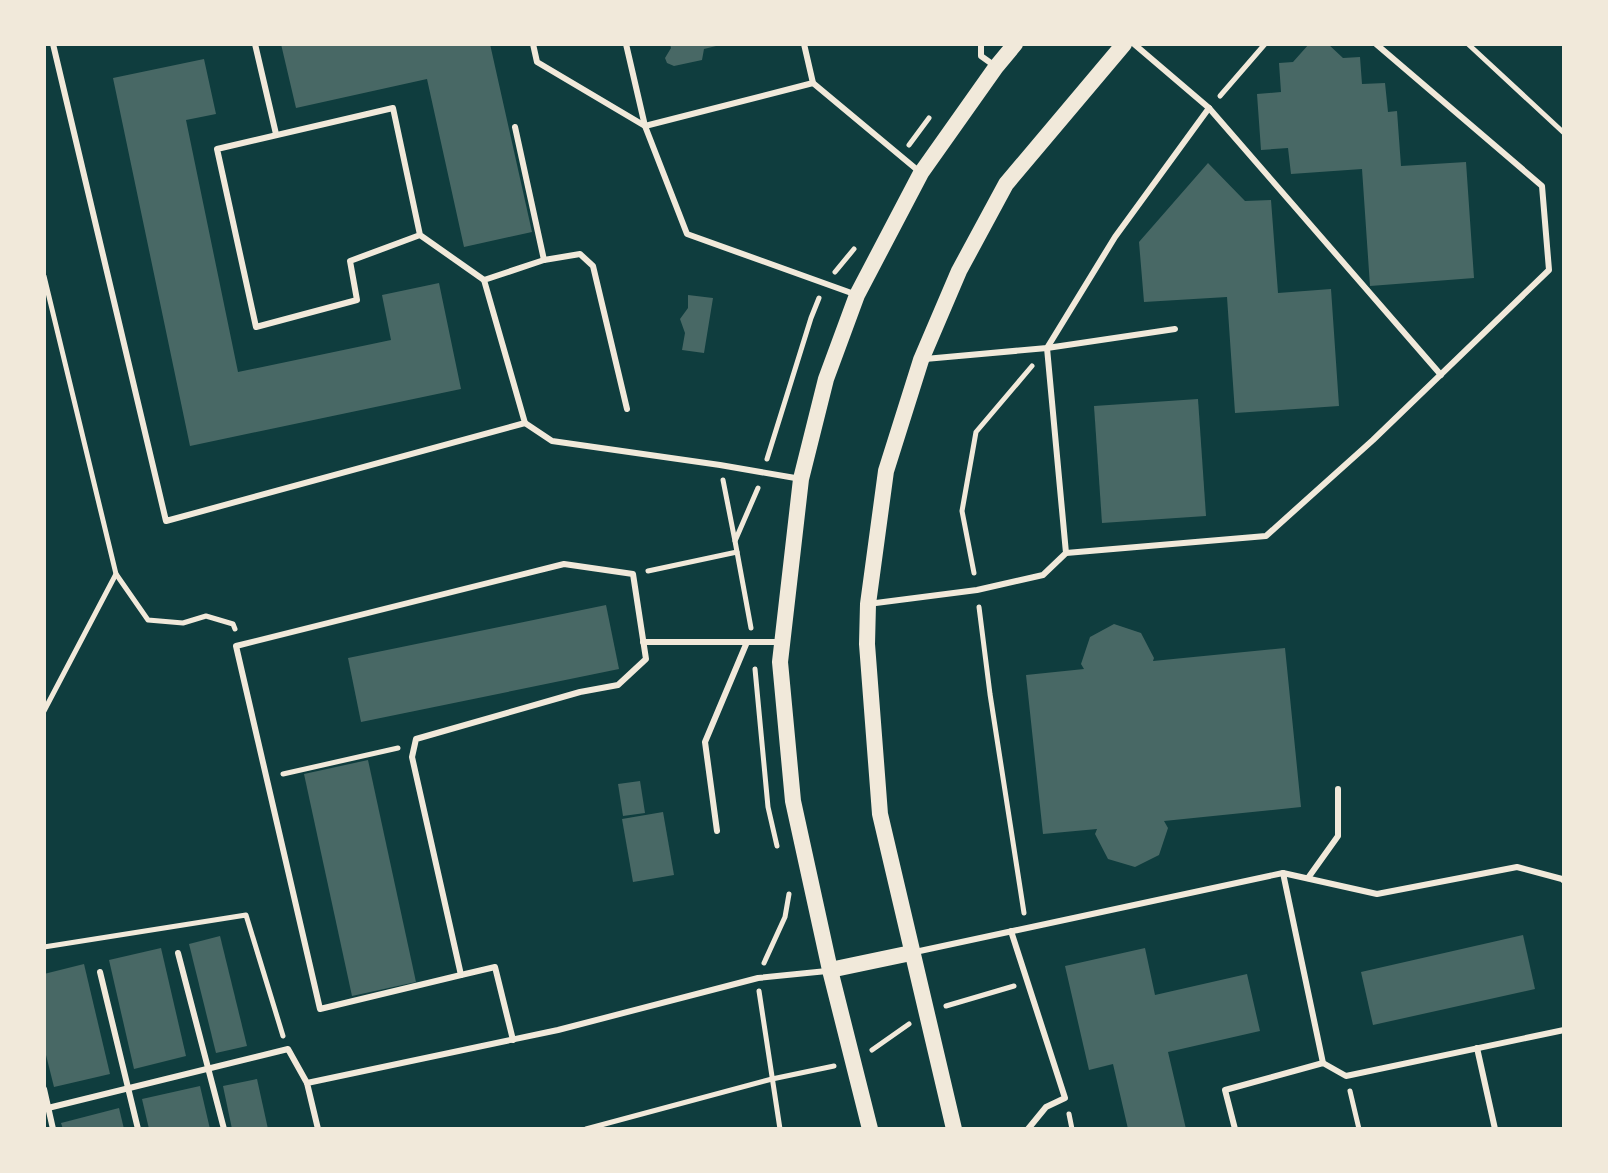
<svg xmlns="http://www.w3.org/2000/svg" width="1608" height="1173" viewBox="0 0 1608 1173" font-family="Roboto,sans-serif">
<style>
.building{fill:#486865}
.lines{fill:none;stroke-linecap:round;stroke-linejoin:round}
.path{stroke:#f1e9da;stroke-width:5}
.service{stroke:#f1e9da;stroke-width:6}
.secondary{stroke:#f1e9da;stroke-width:16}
</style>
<rect width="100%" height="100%" fill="#0f3d3e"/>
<g class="building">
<path d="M281 44H490L532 232 464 247 427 79 296 108Z"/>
<path d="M670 44H720V45L704 49 702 60 674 66 667 63 665 58 671 48Z"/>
<path d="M1309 44H1328L1343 58 1360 57 1362 84 1385 83 1388 112 1397 111 1401 166 1466 162 1474 278 1370 286 1362 169 1291 174 1288 148 1261 150 1257 94 1281 92 1279 63 1293 62Z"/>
<path d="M204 59 216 114 186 120 238 372 391 340 382 295 439 283 461 389 190 446 113 78Z"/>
<path d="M1208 163 1245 201 1271 200 1278 293 1331 289 1339 406 1235 413 1227 297 1144 302 1139 242Z"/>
<path d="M688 295 713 298 704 353 682 350 685 333 680 319 688 308Z"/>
<path d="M1198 399 1206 516 1102 523 1094 406Z"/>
<path d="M606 605 619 669 361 722 348 658Z"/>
<path d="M1114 624 1141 633 1154 658 1153 661 1285 648 1301 807 1164 821 1168 828 1159 855 1135 867 1108 859 1095 834 1097 829 1043 834 1026 675 1084 669 1081 664 1090 637Z"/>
<path d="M368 760 416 982 352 996 304 774Z"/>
<path d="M640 781 645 813 623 816 618 784Z"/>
<path d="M663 812 674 875 633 882 622 819Z"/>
<path d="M1523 935 1535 989 1373 1025 1361 972Z"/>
<path d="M220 936 247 1046 216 1053 189 944Z"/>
<path d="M161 948 186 1056 134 1069 109 960Z"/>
<path d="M1145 948 1155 995 1247 974 1260 1031 1168 1052 1186 1129H1128L1113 1064 1089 1070 1065 966Z"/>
<path d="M84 964 110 1074 54 1087 44 1047V974Z"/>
<path d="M257 1079 268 1129H232L223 1086Z"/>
<path d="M200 1086 210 1129H149L142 1099Z"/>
<path d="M119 1108 124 1129H63L61 1123Z"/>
</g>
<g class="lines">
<g class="path">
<path d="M1468 44 1564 133"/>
<path d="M1220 96 1265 44"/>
<path d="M909 145 929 118"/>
<path d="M835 272 854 249"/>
<path d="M44 276 116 574 44 711"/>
<path d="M767 459 811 318 819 298"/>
<path d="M723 480 735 541"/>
<path d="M648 571 737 552"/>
<path d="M974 573 962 511 976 432 1032 366"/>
<path d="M116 574 148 620 183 623 206 616 233 624 235 629"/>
<path d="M979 607 990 694 1024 913"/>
<path d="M751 628 735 541 758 488"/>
<path d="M755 669 768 807 777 846"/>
<path d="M283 774 398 748"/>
<path d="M44 947 246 915 283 1036"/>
<path d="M764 963 785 917 789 894"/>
<path d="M759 991 780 1129"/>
<path d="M946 1006 1014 986"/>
<path d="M872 1050 909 1024"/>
<path d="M1350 1091 1359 1129"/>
<path d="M1069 1114 1072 1129"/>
<path d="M586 1129 772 1079 834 1066"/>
</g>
<g class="service">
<path d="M53 44 166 521 525 423 484 280 544 260 580 254 593 266 627 409"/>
<path d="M255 44 276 134"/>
<path d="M533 44 537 62 645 126 813 83"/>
<path d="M626 44 645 126 687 234 857 295"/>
<path d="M804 44 813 83 921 173"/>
<path d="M981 44V56L995 66"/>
<path d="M1134 44 1209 108 1441 375"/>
<path d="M515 127 544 260"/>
<path d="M420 235 393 108 217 149 256 327 357 300 350 261 420 235 484 280"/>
<path d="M925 359 1047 348 1175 329"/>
<path d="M525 423 552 441 720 465 801 479"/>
<path d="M1066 553 1266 536 1373 440 1549 270 1542 186 1376 44"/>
<path d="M564 564 633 574 646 659 618 685 580 692 416 739 412 757 461 975 320 1009 236 646Z"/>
<path d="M868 604 977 590 1043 575 1066 553 1047 348 1115 237 1209 108"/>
<path d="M643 642H779"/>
<path d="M717 831 705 742 747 642"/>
<path d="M1283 873 1323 1063"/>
<path d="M1308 878 1338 836V789"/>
<path d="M1011 931 1065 1098 1046 1107 1028 1129"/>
<path d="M915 952 1283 873 1377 894 1517 867 1562 879 1564 881"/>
<path d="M178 953 224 1129"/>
<path d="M100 972 138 1129"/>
<path d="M461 975 495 967 513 1040"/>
<path d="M1477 1048 1495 1129"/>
<path d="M44 1089 53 1129"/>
<path d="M48 1108 288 1049 307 1083"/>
<path d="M318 1129 307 1083 558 1030 758 978 827 971"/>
<path d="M1235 1129 1225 1090 1323 1063 1346 1076 1564 1030"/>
</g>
<g class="secondary">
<path d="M830 970 911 953"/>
<path d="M870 1129 830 970 793 801 780 662 801 479 826 379 857 295 921 173 996 67 1015 44"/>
<path d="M954 1129 880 814 867 644 868 604 886 471 921 360 959 271 1006 184 1124 44"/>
</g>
</g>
<rect width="1608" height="1173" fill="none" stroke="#f1e9da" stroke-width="92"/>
</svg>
